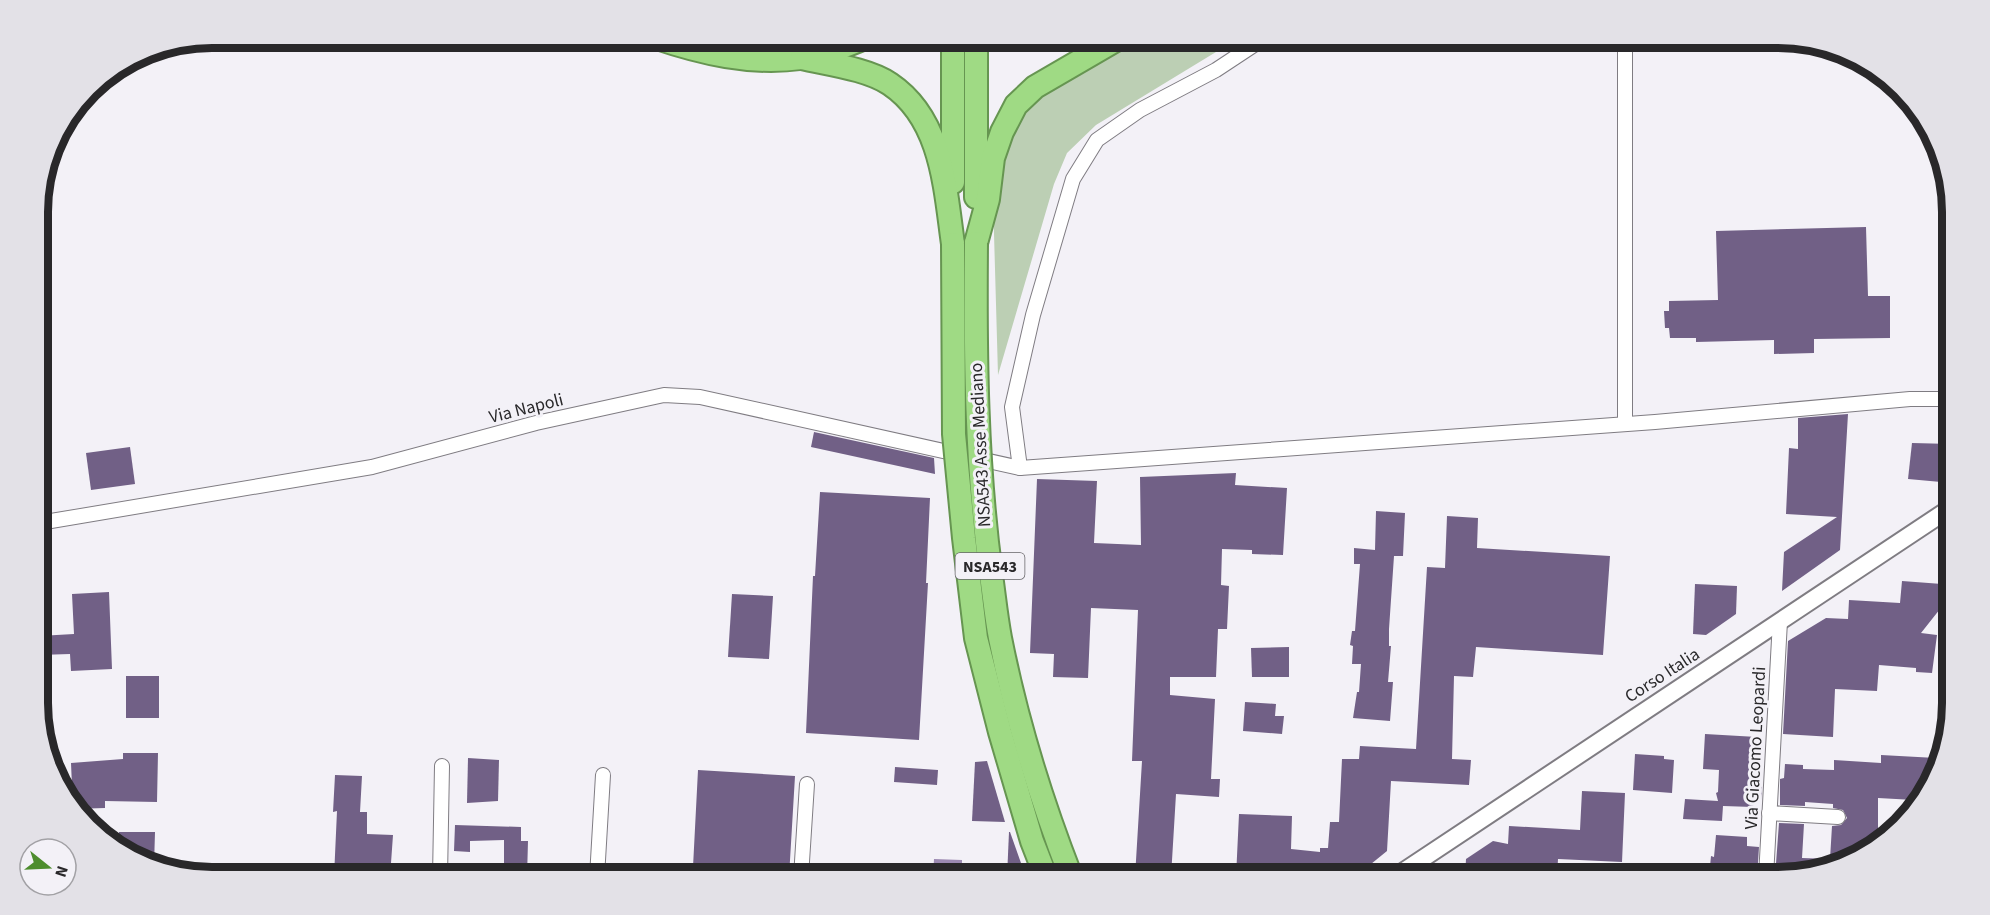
<svg xmlns="http://www.w3.org/2000/svg" width="1990" height="915" viewBox="0 0 1990 915" font-family="'Source Sans 3',sans-serif">
<style>
.green{fill:#bccfb4}
.water{fill:#9c8ab2}
.building{fill:#716086}
.lines{fill:none;stroke-linecap:round;stroke-linejoin:round}
.minor-casing{stroke:#7f7c82;stroke-width:16}
.tertiary-casing{stroke:#7f7c82;stroke-width:20}
.trunk-casing{stroke:#669551;stroke-width:26}
.minor{stroke:#fff;stroke-width:14}
.tertiary{stroke:#fff;stroke-width:16}
.trunk{stroke:#9fda84;stroke-width:22}
.trunk-bridge-casing{stroke:#669551;stroke-width:26;stroke-linecap:butt}
.trunk-bridge{stroke:#9fda84;stroke-width:22}
.labels{text-anchor:middle;stroke-width:6;stroke-linejoin:round;paint-order:stroke}
.shield{fill:#f3f1f7;stroke:#666468;stroke-width:1.5}
.shield-label{font-size:16px;font-weight:bold;fill:#29282a}
.street-label{font-size:18px;fill:#29282a;stroke:#f3f1f7}
.rim{fill:none;stroke:#29282a;stroke-width:8}
</style>
<rect width="100%" height="100%" fill="#f3f1f7"/>
<path class="green" d="M1136 38H1239L1096 125 1067 153 1054 184 998 375 993 198 1003 147 1020 111 1056 77Z"/>
<path class="water" d="M934 859 962 860V863L968 867V870L962 873V877L933 876Z"/>
<g class="building">
<path d="M1866 227 1868 296H1890V338L1814 339V353L1774 354V340L1696 342V338H1670L1669 328H1665L1664 311H1669V301L1718 300 1716 231Z"/>
<path d="M1848 414 1840 550 1782 591 1784 552 1837 517 1786 514 1789 448 1798 449V418Z"/>
<path d="M814 432 934 458 935 474 811 447Z"/>
<path d="M1912 443 1952 444V483L1908 479Z"/>
<path d="M130 447 135 484 91 490 86 453Z"/>
<path d="M1236 473 1235 485 1287 488 1283 555 1252 554V550L1222 549 1221 585 1229 586 1227 629H1218L1216 677H1170V695L1215 699 1211 779H1220L1219 797 1176 794 1171 877H1135L1142 761H1132L1138 610 1091 608 1088 678 1053 677 1054 654 1030 653 1037 479 1097 481 1094 543 1141 545 1140 477Z"/>
<path d="M820 492 930 498 926 583H928L919 740 806 733 813 576H815Z"/>
<path d="M1376 511 1405 513 1403 556H1394L1389 629V646H1391L1388 682H1393L1390 721 1353 718 1357 692H1359L1361 664H1352L1353 646 1350 645 1352 631H1355L1360 564H1354V548L1375 550Z"/>
<path d="M1447 516 1478 518 1477 548 1610 556 1603 655 1476 647 1473 677 1454 676 1452 759 1471 760 1469 785 1391 781 1387 851 1355 877H1236L1239 814 1292 816 1291 849 1320 852V848H1328L1330 822H1339L1342 759H1359L1360 746 1416 749 1427 567 1445 568Z"/>
<path d="M1902 581 1942 584 1940 609 1921 633 1937 635 1932 673 1916 672V668L1879 665 1877 691 1835 689 1833 737 1783 734 1788 641 1826 618 1848 619 1849 600 1900 603Z"/>
<path d="M1695 584 1737 586 1736 614 1706 635 1693 634Z"/>
<path d="M109 592 112 669 71 671 70 654 39 655V636L74 634 72 594Z"/>
<path d="M732 594 773 596 769 659 728 657Z"/>
<path d="M1289 647V677H1252L1251 648Z"/>
<rect x="126" y="676" width="33" height="42"/>
<path d="M1245 702 1276 704 1275 716H1284L1282 734 1243 731Z"/>
<path d="M1705 734 1757 737 1755 784 1762 783 1761 800 1754 799 1753 807 1723 806 1722 821 1683 819 1685 799 1718 801 1716 793 1718 792 1719 770 1703 769Z"/>
<path d="M123 753H158L157 802 105 801V808L73 809 71 763 123 759Z"/>
<path d="M1635 754 1664 756V759L1674 760 1672 793 1633 790Z"/>
<path d="M1881 755 1936 758 1935 775 1914 800 1878 798V845L1875 848 1789 877H1775L1779 823 1804 824 1802 858 1830 859 1832 826 1841 825 1847 818 1843 810 1833 808V804L1805 802V806L1780 805V779L1784 778 1785 764 1803 765V769L1834 770V760L1881 763Z"/>
<path d="M468 758 499 760 498 801 467 803Z"/>
<path d="M987 761 1005 822 972 821 975 762Z"/>
<path d="M895 767 938 770 937 785 894 782Z"/>
<path d="M698 770 795 776 789 877H716V868L693 867Z"/>
<path d="M335 775 362 776 360 812H367V834L393 835 390 877H334L337 811 333 812Z"/>
<path d="M1582 791 1625 793 1622 862 1558 859 1557 877H1465L1466 859 1493 841 1508 844 1509 826 1580 830Z"/>
<path d="M455 825 521 827V841H528L527 877H504V840L470 841V852L454 851Z"/>
<path d="M119 832H155L154 866 145 864 119 844Z"/>
<path d="M1009 832H1010L1026 877H1007Z"/>
<path d="M1716 835 1747 837V846L1759 847 1757 877H1709L1711 856 1714 857Z"/>
</g>
<g class="lines">
<defs>
<g id="minor">
<path d="M1625 37V424"/>
<path d="M1020 468 1012 407 1033 315 1073 179 1097 140 1140 110 1216 70 1266 37"/>
<path d="M39 523 372 467 536 423 664 395 700 397 1020 468 1655 422 1910 399H1952"/>
<path d="M1769 813 1838 817"/>
<path d="M440 877 442 766"/>
<path d="M597 877 603 775"/>
<path d="M801 877 807 784"/>
<path d="M1766 877 1780 621"/>
</g>
<path id="tertiary" d="M1395 877 1952 507"/>
<g id="trunk">
<path d="M654 37C701 53 751 65 801 58 823 55 846 46 867 37"/>
<path d="M953 37V182"/>
<path d="M976 37V197"/>
<path d="M802 58C828 64 868 69 890 84 942 119 945 187 953 244"/>
<path d="M976 243 988 199 993 158 1002 132 1016 105 1035 87 1121 37"/>
</g>
</defs>
<use href="#minor" class="minor-casing"/>
<use href="#tertiary" class="tertiary-casing"/>
<use href="#trunk" class="trunk-casing"/>
<use href="#minor" class="minor"/>
<use href="#tertiary" class="tertiary"/>
<use href="#trunk" class="trunk"/>
<defs>
<g id="trunk-bridge">
<path d="M976 243C975 354 976 464 991 575 994 596 996 617 1000 638 1016 719 1041 800 1071 877"/>
<path d="M953 244 954 434 964 538 976 638 1000 732 1032 841 1046 877"/>
</g>
</defs>
<use href="#trunk-bridge" class="trunk-bridge-casing"/>
<use href="#trunk-bridge" class="trunk-bridge"/>
</g>
<g class="labels">
<rect class="shield" x="955.5" y="553" width="69" height="26" rx="4.5"/>
<g class="shield-label">
<text x="990" y="572">NSA543</text>
</g>
<g class="street-label">
<text transform="translate(526 408) rotate(-14)" y="6">Via Napoli</text>
<text transform="translate(980 445) rotate(-93)" y="6">NSA543 Asse Mediano</text>
<text transform="translate(1662 675) rotate(-33)" y="6">Corso Italia</text>
<text transform="translate(1755 748) rotate(-87)" y="6">Via Giacomo Leopardi</text>
</g>
</g>
<path d="M0 0H1990V915H0ZM212 48H1778A164 164 0 0 1 1942 212V703A164 164 0 0 1 1778 867H212A164 164 0 0 1 48 703V212A164 164 0 0 1 212 48Z" fill="#e3e1e7" fill-rule="evenodd"/>
<path class="rim" d="M212 48H1778A164 164 0 0 1 1942 212V703A164 164 0 0 1 1778 867H212A164 164 0 0 1 48 703V212A164 164 0 0 1 212 48Z"/>
<g transform="translate(48 867) rotate(108)"><circle r="28" fill="#f3f1f7" stroke="#a2a1a5" stroke-width="1.5"/>
<path d="M0-4.5L10 22L0 15L-10 22Z" fill="#4e8d2e"/>
<text y="-9" font-size="16" font-weight="bold" text-anchor="middle" fill="#29282a">N</text>
</g>
</svg>
